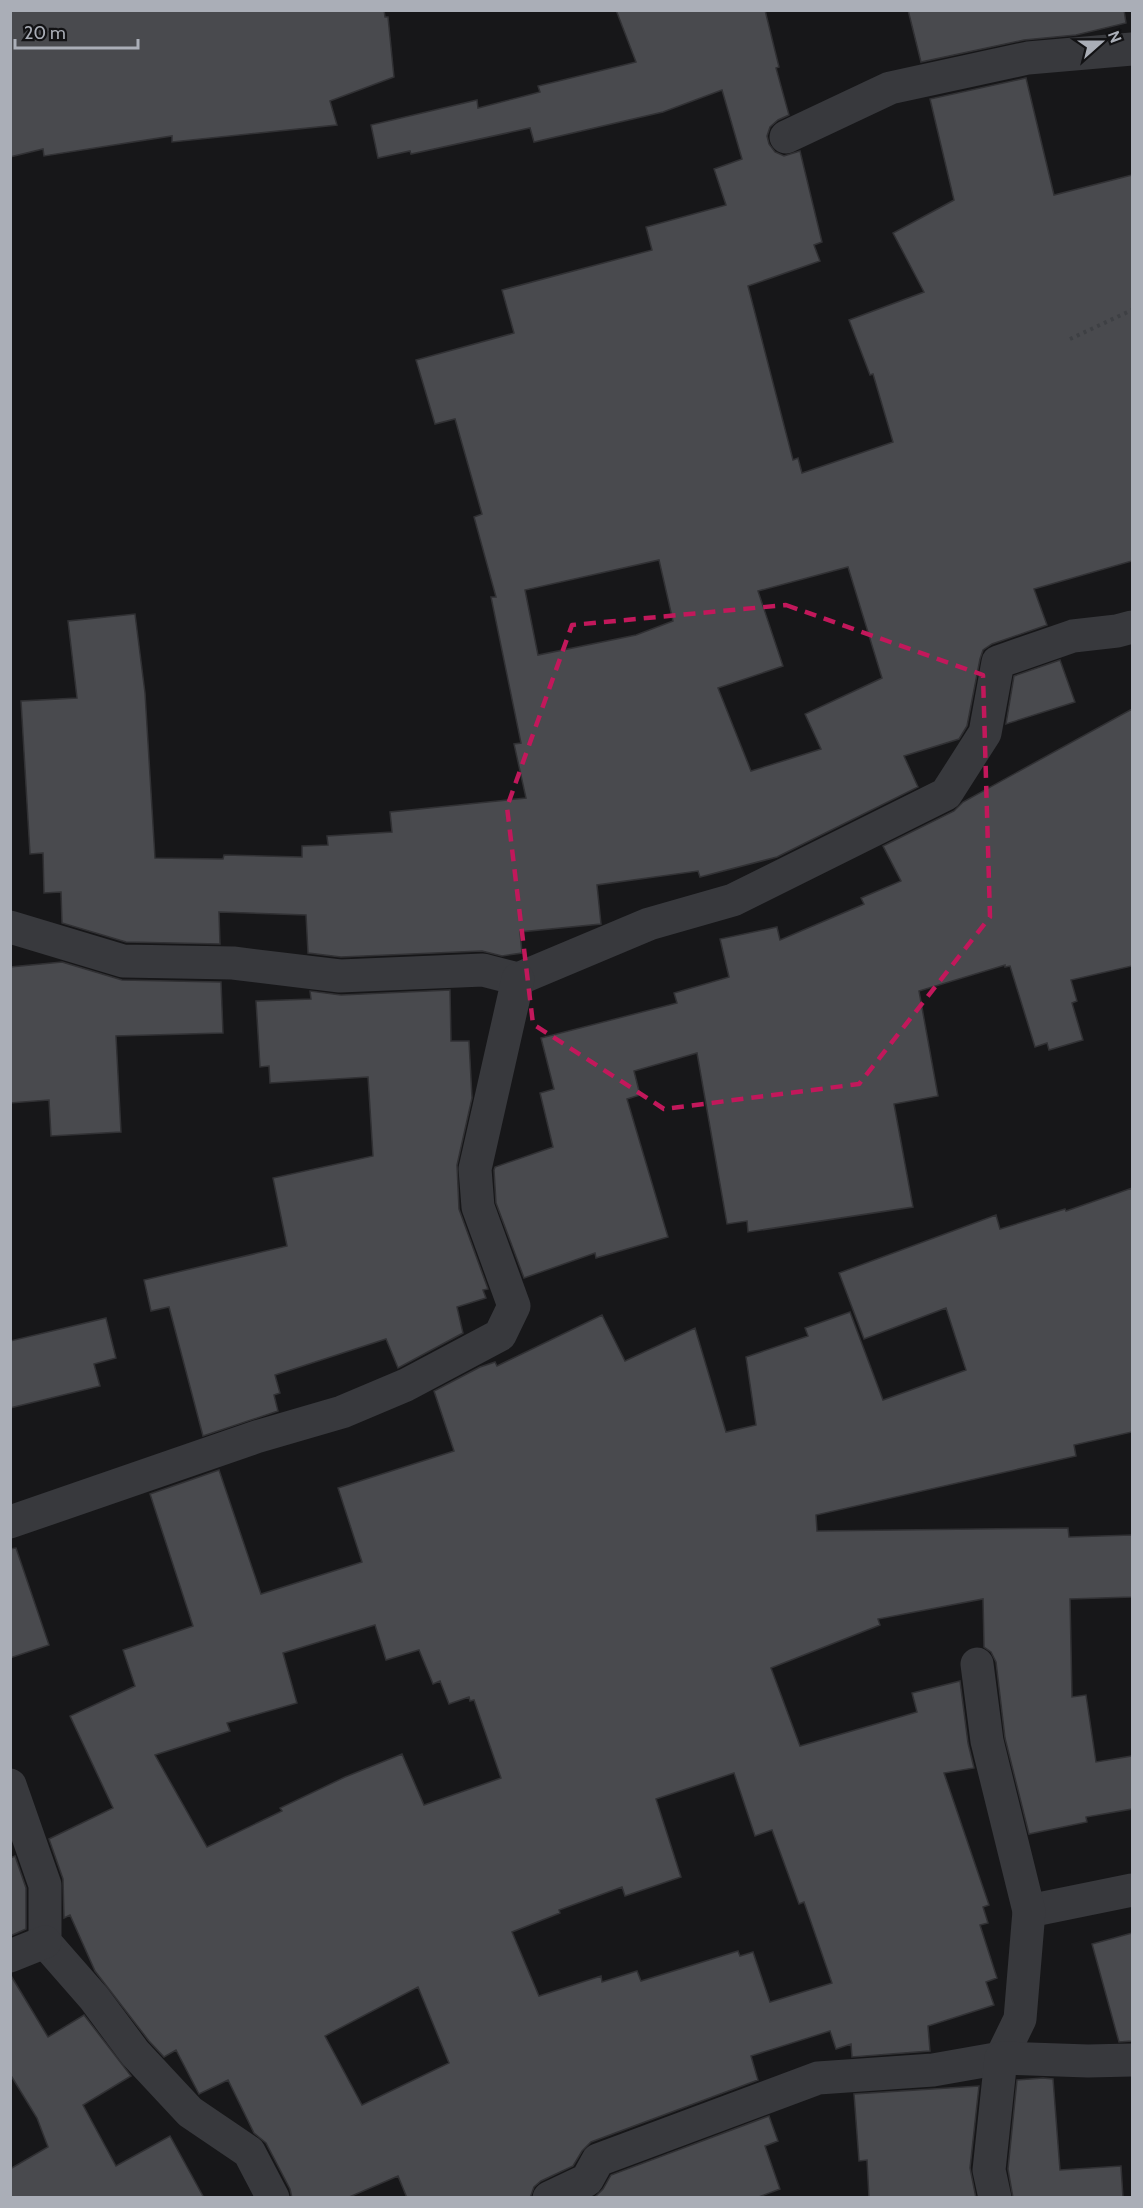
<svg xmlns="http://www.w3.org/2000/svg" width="1143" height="2208" viewBox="0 0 1143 2208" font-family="Cabin,sans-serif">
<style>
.building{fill:#494a4e;stroke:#313134;stroke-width:1.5;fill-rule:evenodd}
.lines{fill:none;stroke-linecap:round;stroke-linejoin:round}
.path{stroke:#3e4044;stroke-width:4;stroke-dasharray:3 4.5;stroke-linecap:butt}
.minor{stroke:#38393d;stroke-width:33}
.marked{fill:none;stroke:#c2185b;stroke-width:4.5;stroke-dasharray:12 8;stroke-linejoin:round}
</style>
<rect width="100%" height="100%" fill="#171719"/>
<g class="building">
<path d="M10 10H384L385 17H388L394 77 330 101 337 125 172 142V136L44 156 43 149 10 157Z"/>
<path d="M616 10H765L779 67 776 68 789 115 778 120 770 127 767 136 769 144 775 152 784 156 800 151 822 242 814 245 820 261 748 286 793 460 798 458 802 473 893 442 873 374 870 375 849 320 924 292 893 233 954 200 930 99 1026 78 1054 195 1132 175V561L1034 589 1047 625 992 644 983 650 980 659 967 726 959 739 904 756 918 787 777 857 700 877 698 871 597 885 601 924 520 932 522 953 502 956 482 951 341 957 308 953 306 915 219 912 220 944 126 942 62 923 61 892 44 893 43 853 30 854 21 701 77 698 68 621 135 614 145 693 155 858 223 859 224 855 302 857V846L328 845 327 836 392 832 390 812 526 798 514 744 521 743 491 597H496L474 517 482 514 455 419 435 424 416 360 514 333 502 290 652 250 646 227 726 205 714 169 742 159 722 90 663 112 534 142 530 128 411 154 410 151 378 158 371 125 477 100 478 108 540 92 538 86 636 62ZM659 560 673 621 636 635 538 655 525 590ZM848 567 882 678 805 714 821 749 751 771 718 688 783 666 758 591Z"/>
<path d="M908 10H1124L1126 23 1076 35 1024 40 921 62Z"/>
<path d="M1060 660 1075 702 1006 724 1014 676Z"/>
<path d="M1132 709V966L1071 980 1077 1001 1072 1003 1083 1040 1049 1050 1047 1043 1035 1047 1010 966 1005 967V965L919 991 938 1096 894 1104 913 1207 748 1232 747 1221 727 1224 697 1053 634 1071 640 1095 627 1099 668 1237 596 1258 595 1253 524 1278 496 1203 494 1170 495 1167 553 1147 540 1093 554 1089 541 1038 677 1003 674 993 729 977 720 939 777 927 780 940 864 904 861 898 901 881 883 846 954 811 963 802Z"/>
<path d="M62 962 122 980 221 982 223 1033 116 1036 121 1132 51 1136 49 1100 10 1103V967Z"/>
<path d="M450 990 451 1041H469L472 1098 457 1165 459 1209 488 1289 483 1290 486 1298 457 1307 463 1333 398 1368 386 1339 275 1375 280 1393 274 1395 278 1411 203 1436 169 1307 151 1311 144 1280 287 1246 273 1178 373 1156 368 1077 270 1083 269 1066 260 1067 256 1001 311 999 310 991 341 995Z"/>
<path d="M1132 1188V1432L1074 1445 1076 1456 816 1515 817 1531 1068 1528 1069 1537 1132 1535V1597L1070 1599 1072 1697 1086 1695 1096 1762 1132 1756V1809L1086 1817 1087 1822 1029 1834 1005 1738 996 1662 991 1652 984 1647 983 1599 878 1619 880 1625 771 1668 800 1746 917 1712 912 1693 960 1681 968 1743 974 1768 944 1773 989 1905 983 1907 988 1923 980 1925 997 1978 986 1982 994 2005 928 2026 930 2051 852 2057 851 2044 836 2049 830 2031 751 2056 758 2080 591 2142 582 2151 573 2166 541 2181 534 2187 530 2198H407L398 2176 347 2198H292L290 2189 266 2143 254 2133 228 2080 199 2094 176 2050 164 2057 149 2041 95 1971 70 1915 64 1918 63 1879 49 1839 113 1808 70 1716 135 1686 123 1650 193 1626 150 1494 219 1470 261 1594 362 1562 338 1488 454 1451 434 1391 480 1367 495 1362 497 1366 602 1315 625 1361 695 1328 726 1432 756 1425 746 1357 808 1336 805 1328 850 1312 883 1400 966 1370 946 1308 864 1339 839 1273 996 1215 1000 1229 1065 1209 1066 1211ZM375 1625 386 1660 419 1650 433 1684 440 1681 449 1704 469 1697 470 1701 474 1700 501 1778 424 1805 402 1754 345 1777 280 1808 282 1811 207 1847 155 1755 230 1731 227 1723 297 1703 283 1653ZM734 1773 755 1836 772 1830 799 1904 804 1902 832 1983 770 2002 753 1952 740 1956 738 1951 641 1981 637 1971 602 1982 601 1976 539 1996 512 1932 560 1913 559 1910 622 1887 625 1896 681 1877 656 1799ZM418 1987 449 2063 362 2105 325 2036Z"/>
<path d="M106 1318 116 1358 94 1364 100 1386 10 1408V1341Z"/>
<path d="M16 1548 49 1645 10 1658V1549Z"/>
<path d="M15 1856 26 1888V1929L10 1936V1858Z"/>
<path d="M1132 1933V2041L1119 2042 1092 1944Z"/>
<path d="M10 1974 48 2037 84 2015 131 2076 83 2105 116 2166 170 2136 204 2198H10V2169L48 2147 37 2118 10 2074Z"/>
<path d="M1043 2078 1053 2079 1060 2170 1121 2166 1123 2198H1013L1008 2169 1017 2080Z"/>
<path d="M979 2086 970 2168 976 2198H869L867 2160 859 2161 854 2094Z"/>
<path d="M769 2116 778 2141 765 2146 780 2189 756 2198H594L603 2189 611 2175Z"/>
</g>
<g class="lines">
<path class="path" d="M1070 339 1132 310"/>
<g class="minor">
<path d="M786 137 890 88 1028 58 1132 49"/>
<path d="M10 927 123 961 233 963 340 976 483 970 518 979 649 924 733 900 946 794 985 733 998 662 1073 636 1117 631 1132 627"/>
<path d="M10 1522 256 1437 342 1412 406 1385 500 1335 514 1306 478 1207 475 1169 518 979"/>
<path d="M10 1785 45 1885V1942L94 1998 135 2053 190 2112 249 2152 273 2198"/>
<path d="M1029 1911 1132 1890"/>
<path d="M10 1956 45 1942"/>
<path d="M549 2198 587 2180 598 2160 818 2078 933 2070 1001 2058 1020 2019 1029 1911 987 1741 977 1664"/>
<path d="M995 2198 989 2170 1001 2058 1088 2061 1132 2060"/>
</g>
</g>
<path class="marked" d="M786 605 983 675 990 917 859 1084 664 1109 533 1024 507 807 572 625Z"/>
<rect width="1143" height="2208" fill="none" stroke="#aaaeb7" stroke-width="24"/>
<g transform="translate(1101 42) rotate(69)" stroke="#121214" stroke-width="4.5" paint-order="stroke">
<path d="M0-4.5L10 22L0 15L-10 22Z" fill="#aaaeb7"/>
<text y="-9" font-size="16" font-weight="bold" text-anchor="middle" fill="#aaaeb7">N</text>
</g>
<path d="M15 39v9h123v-9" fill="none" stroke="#aaaeb7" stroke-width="3"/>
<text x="24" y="39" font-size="18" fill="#aaaeb7" stroke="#121214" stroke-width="4.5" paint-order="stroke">20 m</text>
</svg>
